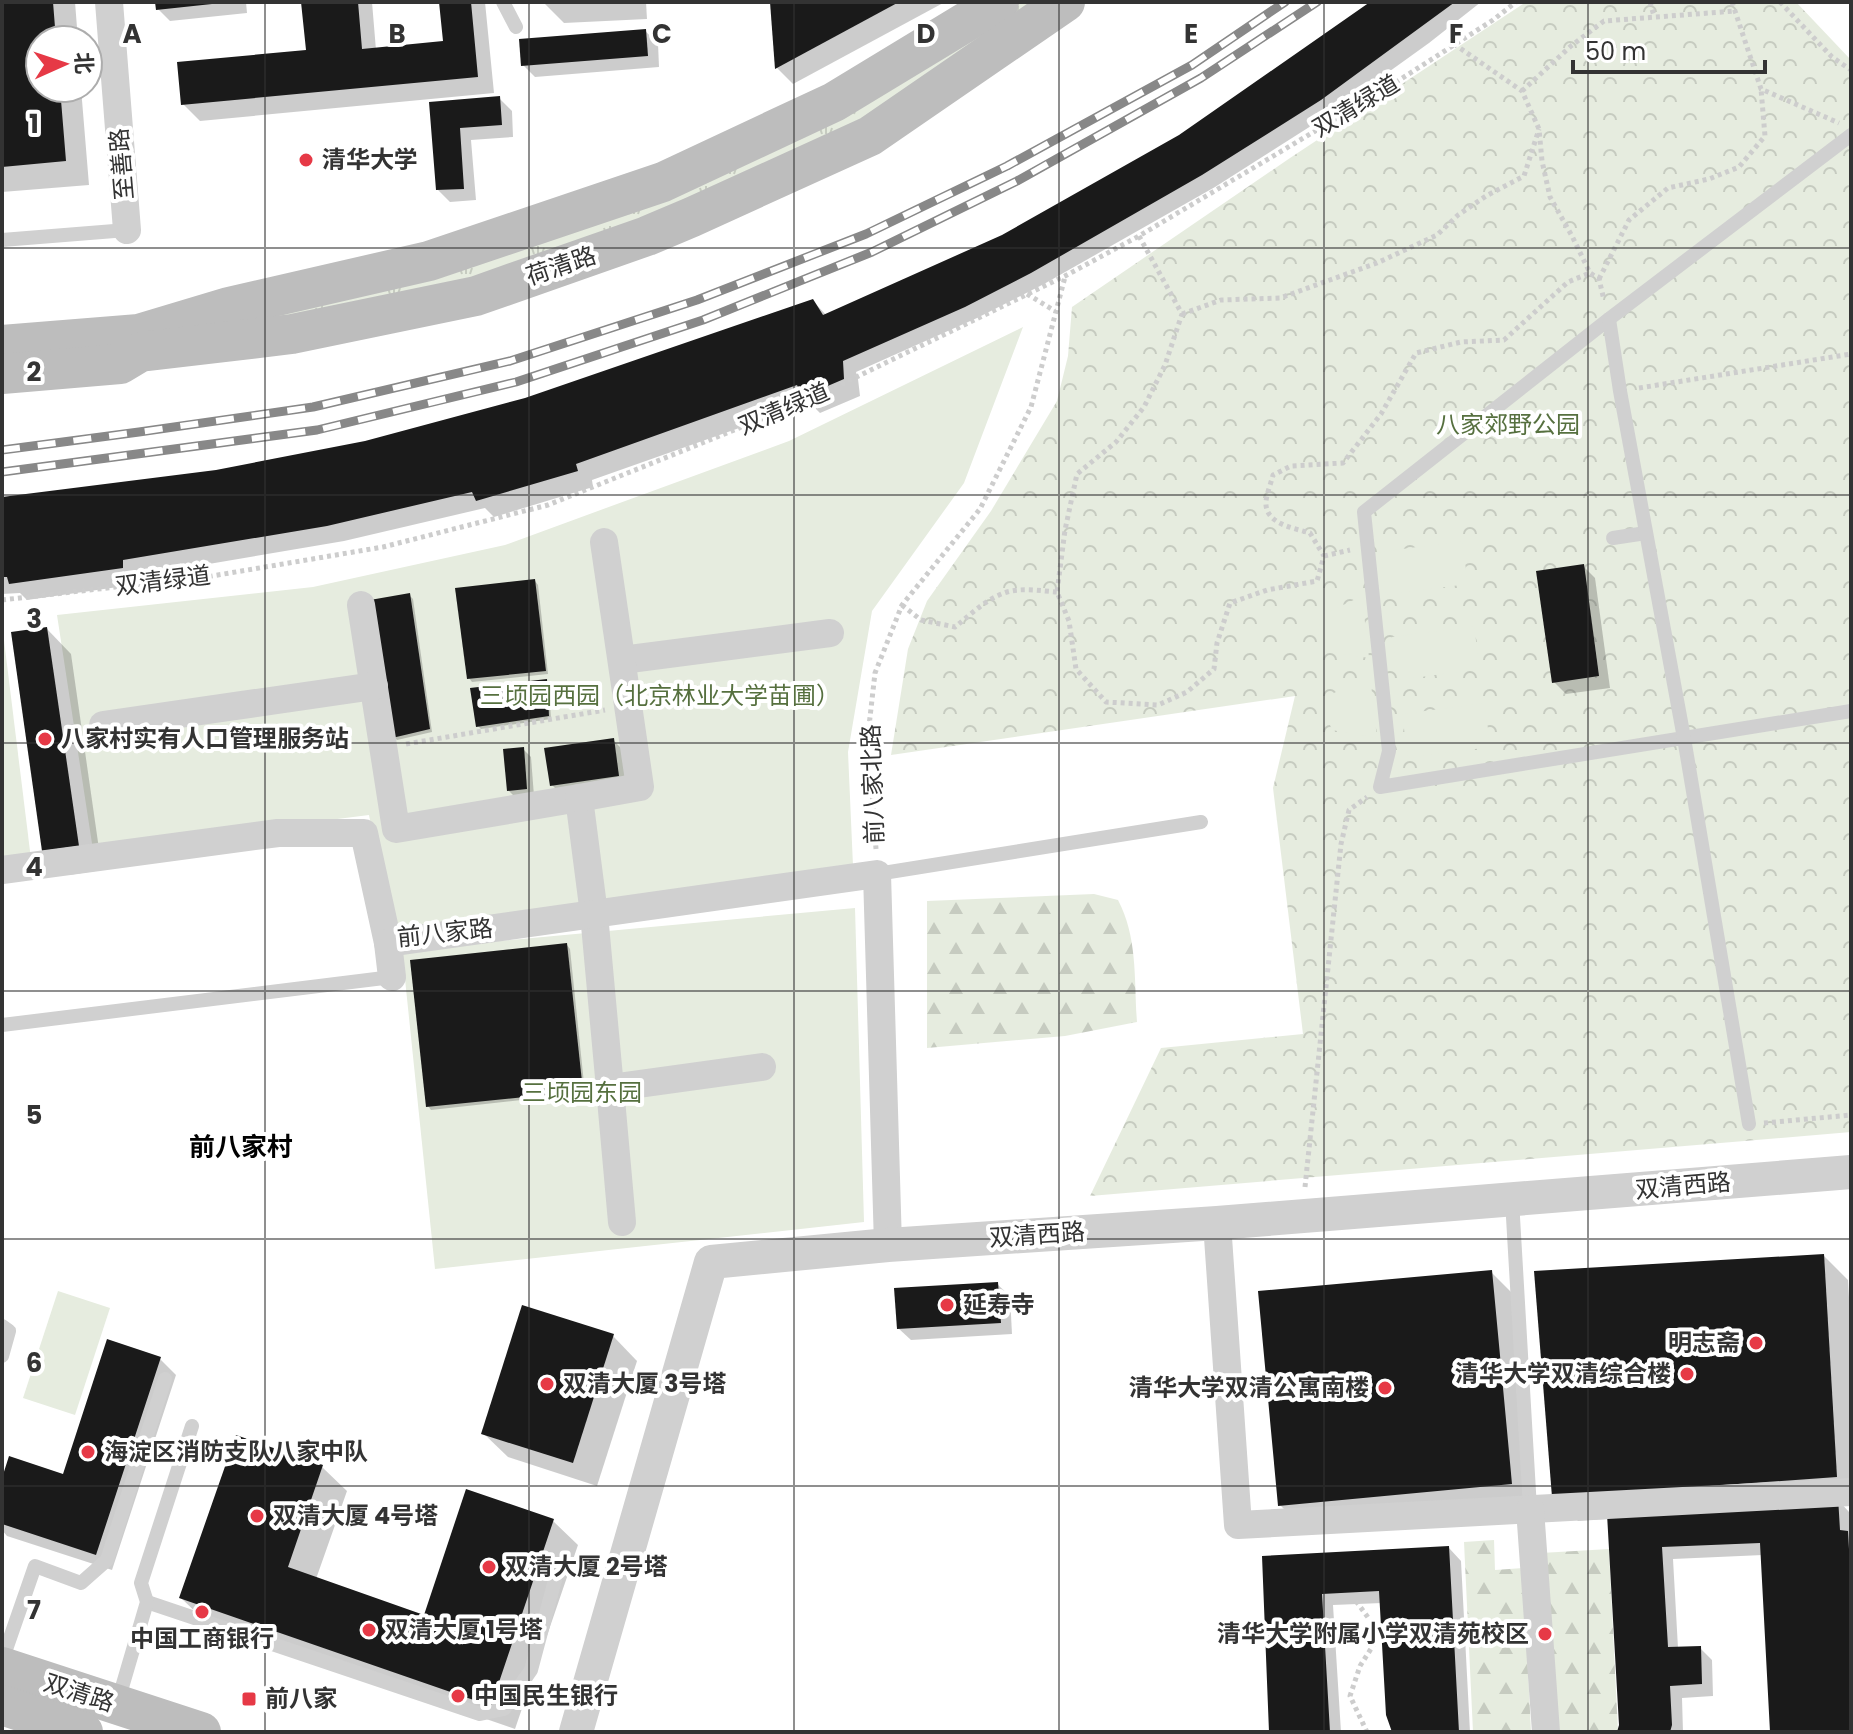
<svg xmlns="http://www.w3.org/2000/svg" width="1853" height="1734" viewBox="0 0 1853 1734" font-family="Poppins,'Noto Sans SC',sans-serif">
<style>
.grass{fill:url(#grass-tufts)}
.forest{fill:url(#forest-firs)}
.park{fill:url(#park-crowns)}
.garden{fill:#e6ecdf}
.shadow{fill:#0003}
.building{fill:#1a1a1a}
.lines{fill:none;stroke-linecap:round;stroke-linejoin:round}
.path{stroke:#cdcdcd;stroke-width:5;stroke-dasharray:4 4;stroke-linecap:butt}
.service{stroke:#d0d0d0;stroke-width:14}
.minor{stroke:#d0d0d0;stroke-width:28}
.tertiary{stroke:#d0d0d0;stroke-width:34}
.secondary{stroke:#bdbdbd;stroke-width:40}
.rail-casing{stroke:#888;stroke-width:9}
.rail{stroke:#fff;stroke-width:6;stroke-dasharray:18;stroke-linecap:butt}
.grid{fill:none;stroke:#333;stroke-width:2;stroke-opacity:0.55}
.poi-dot{fill:#e63946;stroke:#fff;stroke-width:3}
.labels{text-anchor:middle;stroke-width:8;stroke-linejoin:round;paint-order:stroke}
.street-label{font-size:24px;fill:#333;stroke:#fff}
.poi-label{font-size:24px;font-weight:bold;fill:#333;stroke:#fff;text-anchor:start}
.park-label{font-size:24px;fill:#56703f;stroke:#fff}
.neighbourhood-label{font-size:26px;font-weight:bold;fill:#000;stroke:#fff}
.grid-label{font-size:26px;text-anchor:middle;font-weight:bold;fill:#333;stroke:#fff;stroke-width:8;stroke-linejoin:round;paint-order:stroke}
</style>
<defs>
<pattern id="grass-tufts" width="24" height="20" patternUnits="userSpaceOnUse" patternTransform="scale(2)"><rect width="24" height="20" fill="#e6ecdf"/><path d="M3 7l-1-3M5 7V3M7 7l1-3M15 17l-1-3M17 17v-4M19 17l1-3" fill="none" stroke="#c6cbc0"/></pattern>
<pattern id="forest-firs" width="22" height="20" patternUnits="userSpaceOnUse" patternTransform="scale(2)"><rect width="22" height="20" fill="#e6ecdf"/><path d="M5 1l3.5 6h-7zM16 11l3.5 6h-7z" fill="#c6cbc0"/></pattern>
<pattern id="park-crowns" width="20" height="18" patternUnits="userSpaceOnUse" patternTransform="scale(2)"><rect width="20" height="18" fill="#e6ecdf"/><path d="M2 6a3 3 0 1 1 6 0M12 15a3 3 0 1 1 6 0" fill="none" stroke="#c6cbc0"/></pattern>
</defs>
<rect width="100%" height="100%" fill="#fff"/>
<path class="grass" d="M1004 2H1037L875 116 769 170 451 290 257 321 481 251Z"/>
<g class="forest">
<path d="M1094 894 1118 900C1138 938 1134 980 1137 1022L1065 1036 927 1048V901Z"/>
<path d="M1494 1540 1495 1570 1523 1568 1531 1732H1473L1464 1542Z"/>
<path d="M1609 1549 1618 1732H1563L1559 1730 1541 1553Z"/>
</g>
<path class="park" d="M1526 2H1796L1851 60V1132L1090 1196 1161 1048 1303 1034 1273 788 1295 696 891 755 908 649 927 601 991 511 1057 401 1068 356 1072 307 1290 158Z"/>
<g class="garden">
<path d="M1023 327 964 483 872 611 848 752 853 866 391 932 369 815 93 850 57 615 313 587 505 545 789 441Z"/>
<path d="M1462 541 1468 584 1386 595 1380 552Z"/>
<path d="M1362 596 1369 658 1324 651 1318 636 1320 616Z"/>
<path d="M2 624 31 859 2 863Z"/>
<path d="M1474 626 1480 669 1398 680 1392 637Z"/>
<path d="M1370 675 1377 738 1332 730 1326 715 1328 696Z"/>
<path d="M1485 703 1490 747 1408 758 1402 714Z"/>
<path d="M855 908 864 1222 435 1269 402 950Z"/>
<path d="M58 1291 110 1308 75 1415 23 1398Z"/>
</g>
<g class="shadow">
<path d="M2 2H75L78 40H40V88H81L89 185 2 192Z"/>
<path d="M157 2H246L247 13 170 21 158 9Z"/>
<path d="M303 2H372L376 50 445 43 441 2H485L494 93 200 121 183 104 308 52Z"/>
<path d="M543 2H646L647 19 564 23Z"/>
<path d="M772 2H945L793 84 777 68Z"/>
<path d="M1373 2H1481L1429 43 1333 112 1215 187 1044 284 977 318 856 372 858 379 860 396 820 413 810 403 592 480 593 487 494 517 485 508 344 541 138 576 139 584 27 600 20 593 2 594V499L217 472 366 443 525 400 813 301 827 316 1003 236 1180 137Z"/>
<path d="M645 31 658 43 659 67 535 77 523 65Z"/>
<path d="M499 98 512 111 513 137 471 140 476 200 450 202 438 190 431 103Z"/>
<path d="M1583 566 1595 578 1610 688 1566 694 1554 682Z"/>
<path d="M535 581 538 585 548 674 472 682 469 678Z"/>
<path d="M410 596 413 599 432 732 397 740 394 737Z"/>
<path d="M47 629 71 654 102 870 69 875Z"/>
<path d="M546 682 549 685 551 719 481 729 478 726Z"/>
<path d="M613 740 621 748 626 783 560 793 552 785Z"/>
<path d="M523 749 531 757 534 796 516 798 509 791Z"/>
<path d="M567 945 570 949 585 1093 431 1110 428 1106Z"/>
<path d="M1824 1256 1848 1280 1851 1331V1501L1840 1502 1849 1512 1851 1535V1732H1772L1763 1555 1673 1559 1678 1648H1700L1712 1660 1713 1696 1682 1698 1683 1732H1619L1621 1725 1609 1519 1578 1521 1554 1496Z"/>
<path d="M1491 1272 1516 1297 1535 1508 1304 1529 1280 1505Z"/>
<path d="M997 1284 1010 1296 1012 1334 911 1340 898 1328Z"/>
<path d="M613 1336 637 1361 597 1486 508 1457 483 1433Z"/>
<path d="M160 1359 176 1375 112 1570 7 1536 2 1530V1485L64 1476Z"/>
<path d="M322 1467 347 1491 316 1579 426 1617 553 1521 578 1545 515 1729 206 1622 181 1598Z"/>
<path d="M1449 1548 1461 1561 1470 1732H1395L1382 1603 1333 1605 1341 1732H1271L1264 1558Z"/>
</g>
<g class="building">
<path d="M2 2H53L56 40H40V88H60L66 161 2 167Z"/>
<path d="M155 2H212V4L156 10Z"/>
<path d="M301 2H358L362 49 443 41 439 2H471L478 77 181 105 177 62 306 50Z"/>
<path d="M770 2H899L775 69Z"/>
<path d="M1370 2H1455L1321 100 1202 175 1031 273 965 307 843 361 844 379 802 397 797 385 576 464 578 471 476 501 472 492 327 526 123 560V568L9 584 7 577H2V497L216 470 365 441 525 398 813 299 823 315 1002 235 1179 135Z"/>
<path d="M646 29 648 56 521 66 519 39Z"/>
<path d="M500 96 502 125 460 128 464 189 436 190 429 102Z"/>
<path d="M1584 564 1599 676 1552 683 1536 571Z"/>
<path d="M535 579 546 671 467 679 455 588Z"/>
<path d="M410 593 430 729 392 738 370 600Z"/>
<path d="M47 627 79 846 42 851 11 632Z"/>
<path d="M547 679 549 716 476 727 470 688Z"/>
<path d="M614 738 619 776 550 786 544 748Z"/>
<path d="M524 747 527 789 507 791 503 749Z"/>
<path d="M567 943 583 1091 426 1107 410 960Z"/>
<path d="M1824 1254 1837 1477 1552 1497 1534 1271Z"/>
<path d="M1492 1270 1512 1484 1278 1506 1258 1291Z"/>
<path d="M998 1282 1001 1323 897 1329 894 1288Z"/>
<path d="M522 1305 614 1334 573 1463 481 1434Z"/>
<path d="M107 1339 161 1357 96 1555 2 1524V1478L9 1456 63 1474Z"/>
<path d="M236 1435 323 1465 288 1567 424 1615 466 1489 554 1519 491 1706 179 1598Z"/>
<path d="M1838 1497 1840 1530 1848 1531 1851 1585V1732H1770L1760 1543 1662 1547 1668 1647 1701 1646 1702 1684 1670 1686 1672 1725 1670 1732H1617L1619 1725 1607 1514Z"/>
<path d="M1449 1546 1459 1732H1392L1386 1715 1379 1591 1322 1594 1330 1732H1269L1262 1556Z"/>
</g>
<g class="lines">
<g class="path">
<path d="M1650 2 1654 16"/>
<path d="M1732 2 1761 89 1839 123"/>
<path d="M1780 2 1832 57 1851 70"/>
<path d="M1454 44 1522 91 1539 129 1542 161 1550 197 1572 236 1590 273 1599 279 1604 300"/>
<path d="M1522 91 1571 46 1604 21 1735 11"/>
<path d="M1139 236 1182 314 1165 365 1144 407 1116 442 1077 474 1065 530 1057 592 1069 621 1076 669 1106 702 1158 705 1187 692 1214 669 1217 643 1230 603 1267 590 1317 581 1324 556 1310 533C1294 528 1264 524 1266 501 1267 493 1271 483 1273 475L1291 466 1343 463 1381 414 1416 353 1461 342 1504 340 1568 282 1590 273"/>
<path d="M1599 279 1629 220 1668 188 1709 179 1739 167 1765 136 1761 89"/>
<path d="M1027 294 1055 311"/>
<path d="M1182 314 1221 300 1280 298 1377 263 1437 235 1458 215 1486 196 1524 176 1539 129"/>
<path d="M1639 388 1851 354"/>
<path d="M1324 556 1350 550"/>
<path d="M2 600 212 576 383 547 548 505 809 400 1065 276 1139 236 1379 93 1493 20 1516 2"/>
<path d="M902 605 921 620 955 627C970 615 985 600 1004 593 1020 587 1041 591 1057 592"/>
<path d="M406 744 605 710"/>
<path d="M876 849 868 735 875 673 902 605 980 509 1031 407 1065 277"/>
<path d="M1764 1123 1851 1115"/>
<path d="M1305 1187 1341 844 1349 810 1367 797"/>
<path d="M1356 1601 1375 1627 1376 1641 1360 1666 1350 1696 1367 1732"/>
</g>
<g class="service">
<path d="M503 2 516 27"/>
<path d="M2 240 127 230"/>
<path d="M1609 319 1364 512 1389 751 1380 787 1851 711"/>
<path d="M1613 538 1646 533"/>
<path d="M877 874 1201 822"/>
<path d="M2 1025 392 977"/>
<path d="M1749 1124 1684 738 1620 391 1609 319 1851 135"/>
<path d="M1512 1200 1530 1509"/>
<path d="M2 1326 9 1331 2 1356"/>
<path d="M147 1602 480 1714 504 1709 531 1670 555 1580"/>
<path d="M2 1661 35 1566 81 1583 107 1560 165 1379"/>
<path d="M118 1701 147 1602 141 1583 192 1426"/>
</g>
<g class="minor">
<path d="M109 2 127 230"/>
<path d="M361 605 396 829 579 798 594 914 610 1088 762 1067"/>
<path d="M622 660 830 633"/>
<path d="M103 725 374 686"/>
<path d="M579 798 640 787 604 542"/>
<path d="M2 870 278 833H364L388 943 877 874 888 1245"/>
<path d="M388 943 392 977"/>
<path d="M610 1088 622 1222"/>
<path d="M1217 1223 1238 1525 1851 1492"/>
<path d="M1530 1509 1546 1732"/>
</g>
<path class="tertiary" d="M576 1732 711 1262 888 1245 1217 1223 1851 1172"/>
<g class="secondary">
<path d="M2 345 139 334 229 307 429 261 663 182 834 102 999 2"/>
<path d="M2 374 120 364 140 352 292 334 476 296 647 236 692 217 870 136 1065 2"/>
<path d="M2 1667 201 1732"/>
<path d="M2 1705 83 1732"/>
</g>
<defs>
<g id="rail">
<path d="M2 450 139 432 313 407 510 361 697 300 866 234 1007 166 1192 65 1285 2"/>
<path d="M2 472 317 430 516 382 703 320 872 252 1017 181 1201 78 1317 2"/>
</g>
</defs>
<use href="#rail" class="rail-casing"/>
<use href="#rail" class="rail"/>
</g>
<path class="grid" d="M265 2V1732M529 2V1732M794 2V1732M1059 2V1732M1324 2V1732M1588 2V1732M2 248H1851M2 495H1851M2 743H1851M2 991H1851M2 1239H1851M2 1486H1851"/>
<g class="poi-dot">
<circle cx="306" cy="160" r="8"/>
<circle cx="45" cy="739" r="8"/>
<circle cx="947" cy="1305" r="8"/>
<circle cx="1756" cy="1343" r="8"/>
<circle cx="1687" cy="1374" r="8"/>
<circle cx="547" cy="1384" r="8"/>
<circle cx="1385" cy="1388" r="8"/>
<circle cx="88" cy="1452" r="8"/>
<circle cx="257" cy="1516" r="8"/>
<circle cx="489" cy="1567" r="8"/>
<circle cx="202" cy="1612" r="8"/>
<circle cx="369" cy="1630" r="8"/>
<circle cx="1545" cy="1634" r="8"/>
<circle cx="458" cy="1696" r="8"/>
<rect x="241" y="1691" width="16" height="16" rx="4"/>
</g>
<g class="labels">
<g class="street-label">
<text transform="translate(1356 106) rotate(-31)" y="8">双清绿道</text>
<text transform="translate(122 164) rotate(-95)" y="8">至善路</text>
<text transform="translate(561 266) rotate(-19)" y="8">荷清路</text>
<text transform="translate(784 409) rotate(-23)" y="8">双清绿道</text>
<text transform="translate(163 581) rotate(-7)" y="8">双清绿道</text>
<text transform="translate(873 784) rotate(-92)" y="8">前八家北路</text>
<text transform="translate(445 933) rotate(-6)" y="8">前八家路</text>
<text transform="translate(1683 1186) rotate(-5)" y="8">双清西路</text>
<text transform="translate(1037 1235) rotate(-4)" y="8">双清西路</text>
<text transform="translate(79 1693) rotate(18)" y="8">双清路</text>
</g>
<g class="poi-label">
<text x="322" y="168">清华大学</text>
<text x="61" y="747">八家村实有人口管理服务站</text>
<text x="963" y="1313">延寿寺</text>
<text x="1740" y="1351" text-anchor="end">明志斋</text>
<text x="1671" y="1382" text-anchor="end">清华大学双清综合楼</text>
<text x="563" y="1392">双清大厦 3号塔</text>
<text x="1369" y="1396" text-anchor="end">清华大学双清公寓南楼</text>
<text x="104" y="1460">海淀区消防支队八家中队</text>
<text x="273" y="1524">双清大厦 4号塔</text>
<text x="505" y="1575">双清大厦 2号塔</text>
<text x="385" y="1638">双清大厦 1号塔</text>
<text x="1529" y="1642" text-anchor="end">清华大学附属小学双清苑校区</text>
<text x="202" y="1647" text-anchor="middle">中国工商银行</text>
<text x="474" y="1704">中国民生银行</text>
<text x="265" y="1707">前八家</text>
</g>
<g class="park-label">
<text x="1508" y="433">八家郊野公园</text>
<text x="660" y="704">三顷园西园（北京林业大学苗圃）</text>
<text x="582" y="1101">三顷园东园</text>
</g>
<g class="neighbourhood-label">
<text x="241" y="1156">前八家村</text>
</g>
</g>
<g class="grid-label">
<text x="132" y="43">A</text>
<text x="397" y="43">B</text>
<text x="662" y="43">C</text>
<text x="926" y="43">D</text>
<text x="1191" y="43">E</text>
<text x="1456" y="43">F</text>
<text x="34" y="133">1</text>
<text x="34" y="381">2</text>
<text x="34" y="628">3</text>
<text x="34" y="876">4</text>
<text x="34" y="1124">5</text>
<text x="34" y="1372">6</text>
<text x="34" y="1619">7</text>
</g>
<rect width="1853" height="1734" fill="none" stroke="#333333" stroke-width="8"/>
<g transform="translate(64 64) rotate(87)"><circle r="38" fill="#ffffff" stroke="#adadad" stroke-width="2"/>
<path d="M0-6L14 30L0 20L-14 30Z" fill="#e63946"/>
<text y="-12" font-size="22" font-weight="bold" text-anchor="middle" fill="#333333">北</text>
</g>
<path d="M1573 60v12h192v-12" fill="none" stroke="#333333" stroke-width="4"/>
<text x="1585" y="60" font-size="24" fill="#333333" stroke="#ffffff" stroke-width="6" paint-order="stroke">50 m</text>
</svg>
